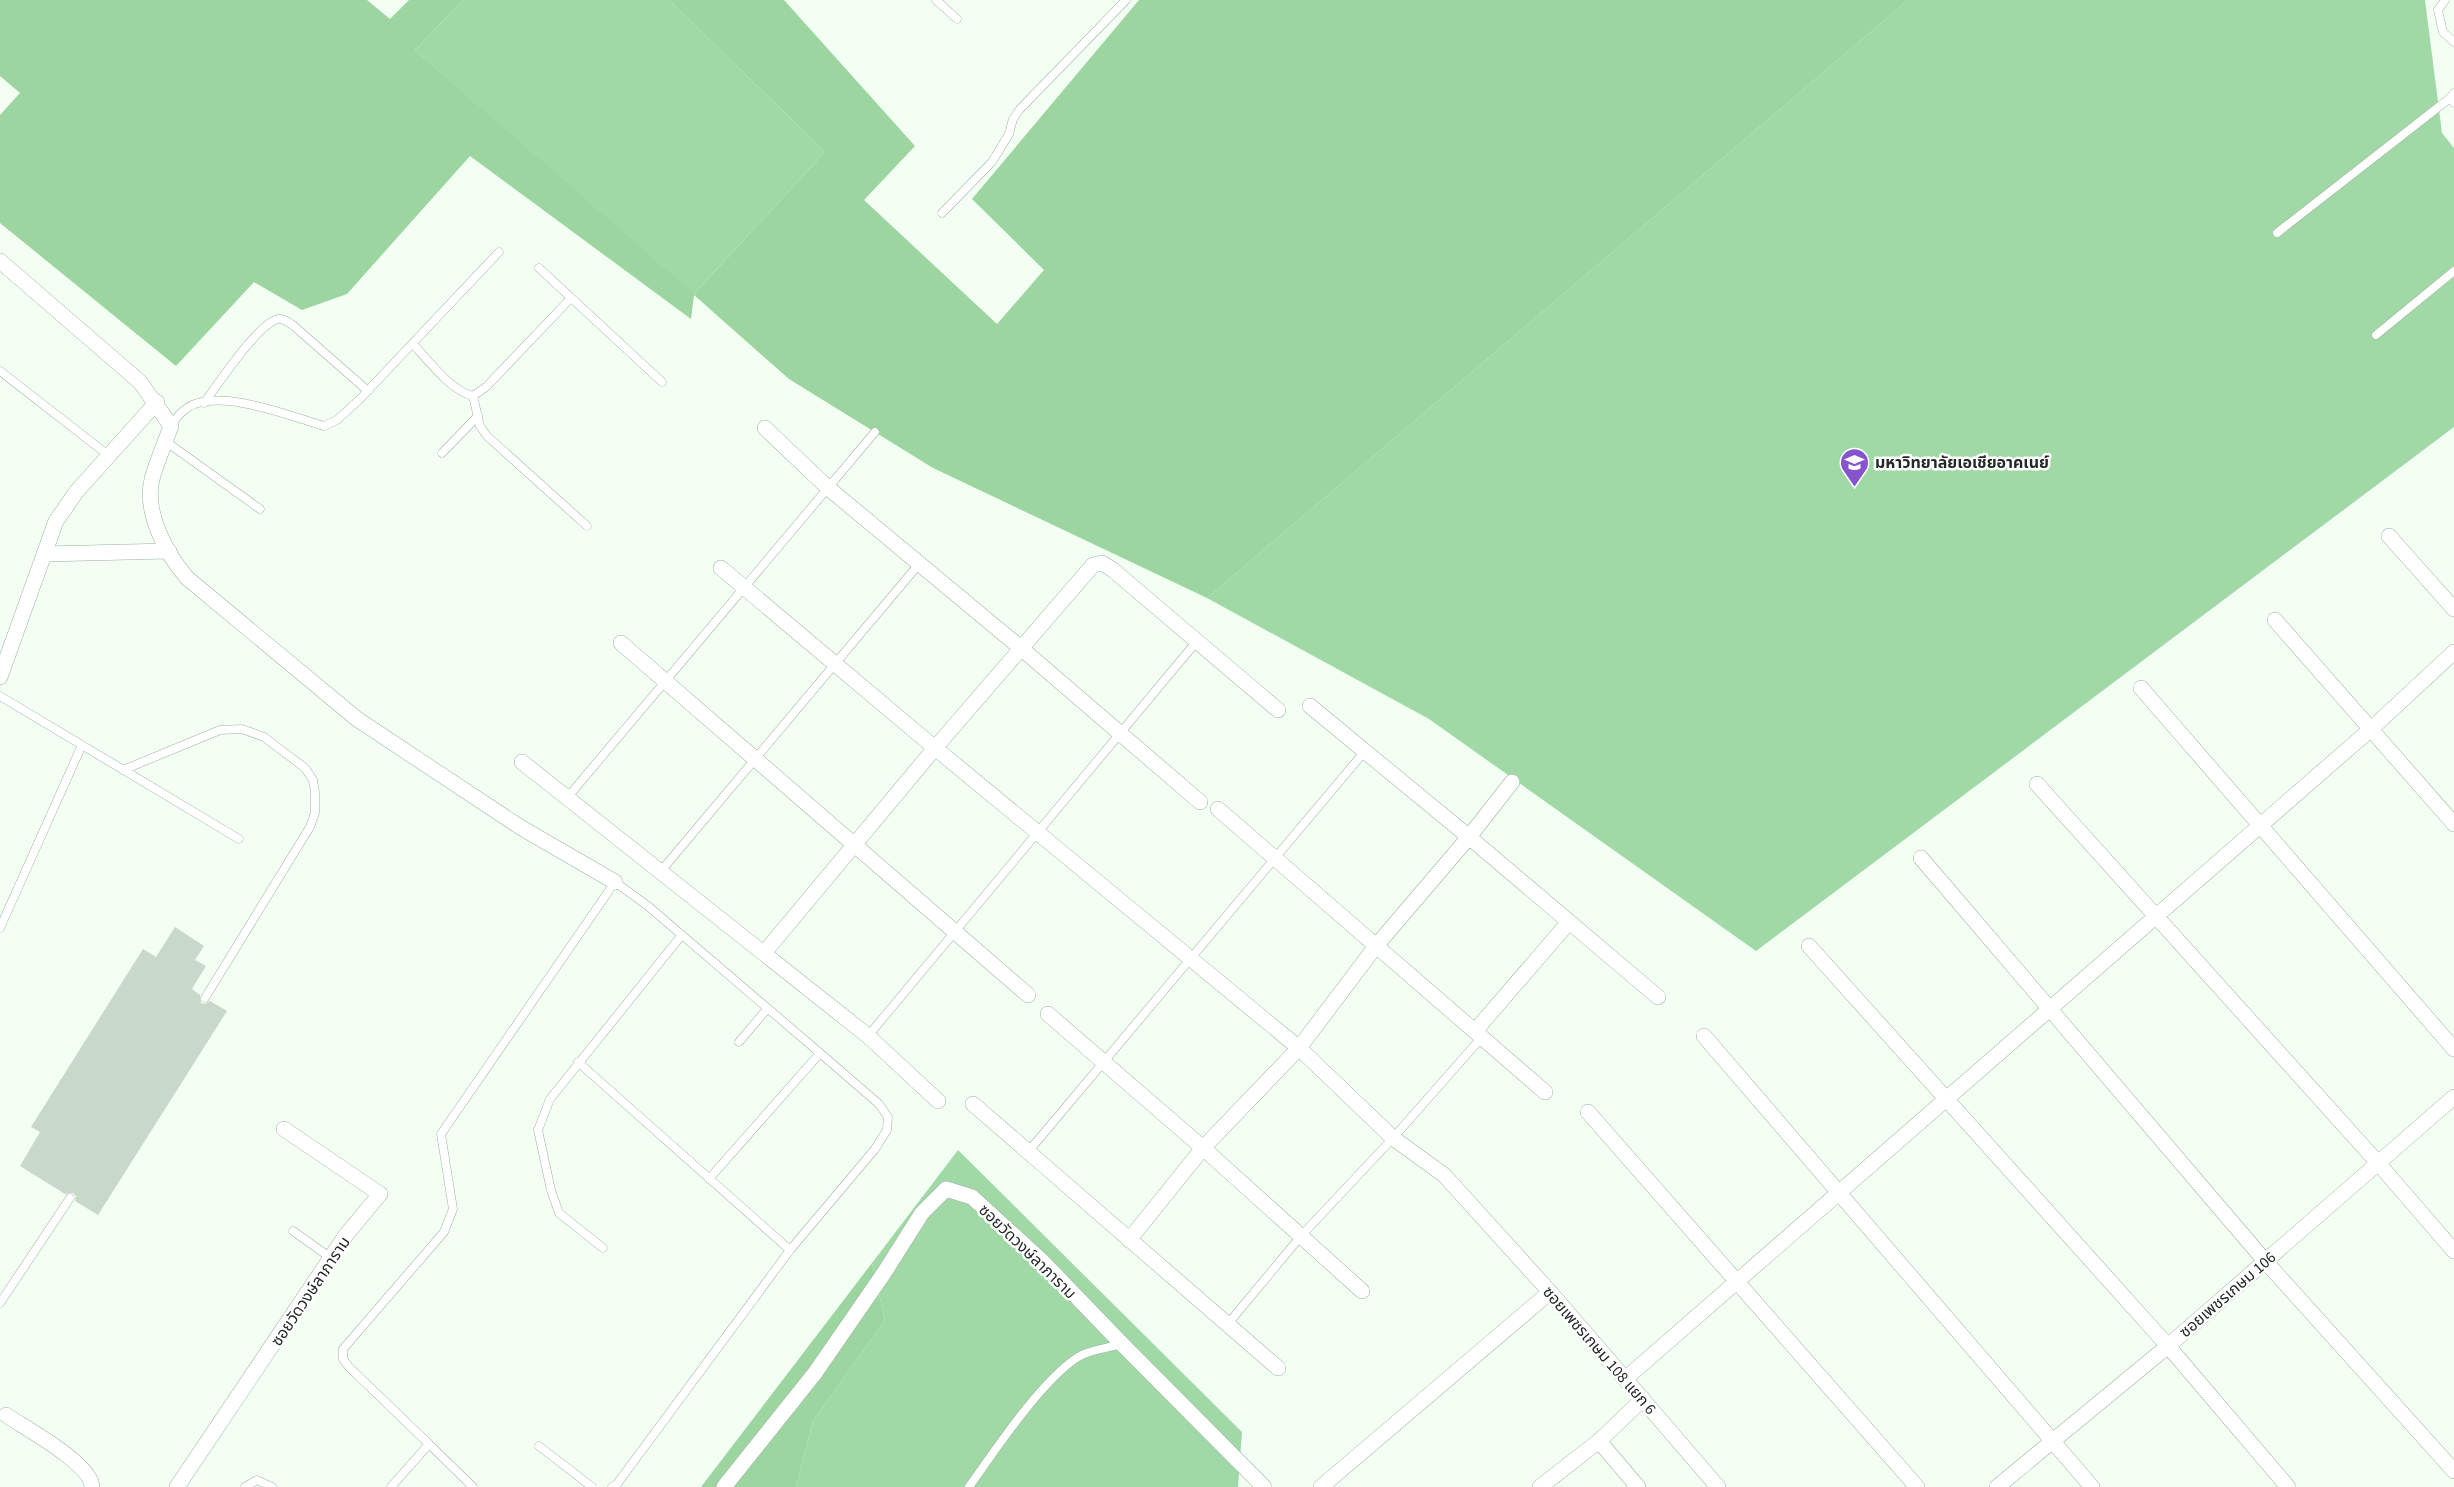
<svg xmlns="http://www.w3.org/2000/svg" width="2454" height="1487" viewBox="0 0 2454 1487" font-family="'Source Sans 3','Noto Sans Thai',sans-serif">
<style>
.green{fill:#a1d9a6}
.forest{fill:#9dd5a1}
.building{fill:#c8d8c9}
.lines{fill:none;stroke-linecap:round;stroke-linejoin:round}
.lane-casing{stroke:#a1b1a2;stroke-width:9}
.street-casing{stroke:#a1b1a2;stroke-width:16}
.lane{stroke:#fff;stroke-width:8}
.street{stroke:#fff;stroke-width:15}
.labels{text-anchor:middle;stroke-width:5;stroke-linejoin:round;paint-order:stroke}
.poi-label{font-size:16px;font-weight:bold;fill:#232924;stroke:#fff;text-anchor:start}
.street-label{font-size:16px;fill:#232924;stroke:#fff}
</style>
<rect width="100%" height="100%" fill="#f2fff2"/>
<g class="green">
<path d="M463 0H669L825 152 693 295 415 50Z"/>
<path d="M1908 0H2425L2442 133 2454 148V427L1756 951 1429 719 1207 598Z"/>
<path d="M958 1150 1242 1432 1238 1487H796L813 1421 885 1320 872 1263Z"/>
</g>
<g class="forest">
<path d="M0 0H367L390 19 409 0H463L415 50 694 294 825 152 669 0H784L915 146 864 200 997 324 1044 270 972 199 1139 0H1908L1207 598 933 468 789 379 694 295 691 319 470 156 347 294 302 310 254 282 176 366 0 223V115L20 93 0 76Z"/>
<path d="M872 1263 885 1320 813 1421 796 1487H701Z"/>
</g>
<path class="building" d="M175 927 204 946 195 960 206 966 192 989 200 995 201 1003 205 1004 210 1001 227 1011 98 1215 75 1201 76 1196 73 1193 65 1194 20 1166 40 1132 31 1127 143 949 156 957Z"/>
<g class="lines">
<defs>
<g id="lane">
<path d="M936 0 957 19"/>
<path d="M2445 0 2438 10 2443 32 2454 42"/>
<path d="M2454 93 2450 98 2454 103"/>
<path d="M942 213 992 162 1009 134 1013 119 1020 109 1126 0"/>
<path d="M2277 233 2450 98"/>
<path d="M539 268 662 382"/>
<path d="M2376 335 2454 271"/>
<path d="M413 344C427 359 452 392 473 396L486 387 571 298"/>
<path d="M0 371 108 455"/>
<path d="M473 396 480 426 487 436 587 526"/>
<path d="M204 403C217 386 258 323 278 319 284 318 290 323 295 327L368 391"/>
<path d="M171 426C175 419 180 413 187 408 218 387 290 416 324 426L337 420 359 400 499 252"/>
<path d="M165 441 260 509"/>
<path d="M442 453 478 416"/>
<path d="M0 696 239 839"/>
<path d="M123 770 220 730 242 729 264 737 305 768 313 780 315 792V813L310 827 205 998"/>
<path d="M567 798 875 432"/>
<path d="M661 871 919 564"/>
<path d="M0 928 82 745"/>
<path d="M868 1036 1197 641"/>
<path d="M739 1042 767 1009"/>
<path d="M578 1062 790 1250"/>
<path d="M1028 1152 1365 751"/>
<path d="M709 1179 820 1053"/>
<path d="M293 1231 331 1258"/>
<path d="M603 1248 559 1213 551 1190 538 1130 550 1099 681 936"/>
<path d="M0 1303 70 1198"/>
<path d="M1227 1325 1301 1236 1393 1138 1482 1037"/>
<path d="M429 1444 349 1367 343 1359V1349L444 1232 453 1209 441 1134 615 882 648 906 820 1053 879 1104 888 1117 887 1130 875 1149 790 1250 617 1484 612 1487"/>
<path d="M539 1446 592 1487"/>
<path d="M245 1487 257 1480 272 1487"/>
<path d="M391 1487 429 1444 473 1487"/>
<path d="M969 1487C995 1450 1041 1381 1078 1357 1089 1350 1108 1348 1122 1344"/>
</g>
<g id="street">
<path d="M0 261 140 382 171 426C165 443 157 461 152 479 144 513 166 553 187 578L357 719 520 827 615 882"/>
<path d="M765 428 827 487 1022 649 1200 802"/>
<path d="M2389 536 2454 609"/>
<path d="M44 554 169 551"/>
<path d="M721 568 935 748 1299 1048 1393 1138 1444 1175 1550 1292 1718 1487"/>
<path d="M2275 620 2454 824"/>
<path d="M621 643 1028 995"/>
<path d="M0 677 56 521 77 491 157 402"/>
<path d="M2141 688 2454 1049"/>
<path d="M1310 706 1469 837 1658 997"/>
<path d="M522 762 868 1036 938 1101"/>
<path d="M2037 784 2378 1163 2454 1251"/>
<path d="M1218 809 1545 1092"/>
<path d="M1921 858 2265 1261 2454 1471"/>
<path d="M1809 946 2168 1346 2288 1487"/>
<path d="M764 953 935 748 1093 565 1102 563 1113 570 1278 710"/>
<path d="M1048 1014 1203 1148 1362 1291"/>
<path d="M1475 1031 1569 922"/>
<path d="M1704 1036 2092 1487"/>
<path d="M973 1104 1278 1368"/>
<path d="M1588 1112 1917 1487"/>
<path d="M1129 1240 1203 1148 1299 1048 1376 946 1469 837 1512 782"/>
<path d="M1625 1379 2371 729 2454 652"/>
<path d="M6 1415C25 1428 92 1464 92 1487"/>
<path d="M1599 1441 1638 1487"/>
<path d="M177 1487 346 1235 380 1194 284 1129"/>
<path d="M724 1487 815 1373 884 1273 922 1213 946 1189 972 1197 1042 1261 1122 1344 1264 1487"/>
<path d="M1321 1487 1550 1292"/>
<path d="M1540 1487 1599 1441 1643 1399"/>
<path d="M1997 1487 2168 1346 2454 1097"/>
</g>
</defs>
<use href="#lane" class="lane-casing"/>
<use href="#street" class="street-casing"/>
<use href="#lane" class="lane"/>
<use href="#street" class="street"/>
</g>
<defs>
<symbol id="university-pin" viewBox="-11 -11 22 30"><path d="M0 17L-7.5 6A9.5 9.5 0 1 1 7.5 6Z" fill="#8655cd" stroke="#fff"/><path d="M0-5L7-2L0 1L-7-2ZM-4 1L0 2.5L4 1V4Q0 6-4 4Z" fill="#fff"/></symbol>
</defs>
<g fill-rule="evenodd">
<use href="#university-pin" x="1838" y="446" width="33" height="45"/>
</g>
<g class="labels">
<g class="poi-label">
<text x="1875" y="468">มหาวิทยาลัยเอเชียอาคเนย์</text>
</g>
<g class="street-label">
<text transform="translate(1028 1251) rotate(44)" y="6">ซอยวัดวงษ์ลาภาราม</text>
<text transform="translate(310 1291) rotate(-56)" y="6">ซอยวัดวงษ์ลาภาราม</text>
<text transform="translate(2227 1294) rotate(-41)" y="6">ซอยเพชรเกษม 106</text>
<text transform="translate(1600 1350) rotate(49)" y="6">ซอยเพชรเกษม 108 แยก 6</text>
</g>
</g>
</svg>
